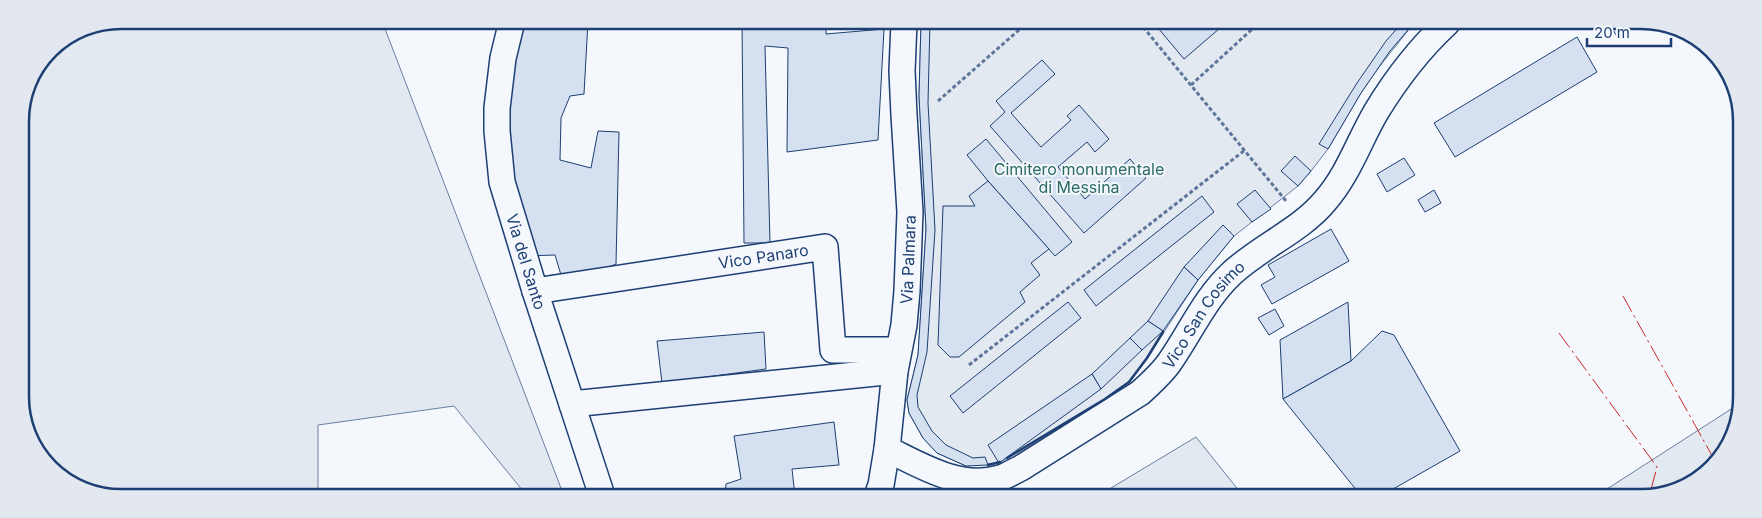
<svg xmlns="http://www.w3.org/2000/svg" width="1762" height="518" viewBox="0 0 1762 518" font-family="Inter,sans-serif">
<style>
.green{fill:#e3e9f0;stroke:#687fa3}
.building{fill:#d5e0f0;stroke:#1d3f73}
.lines{fill:none;stroke-linecap:round;stroke-linejoin:round}
.street-casing{stroke:#1d3f73;stroke-width:28}
.path{stroke:#5e769c;stroke-width:3;stroke-dasharray:4 2.5;stroke-linecap:butt}
.street{stroke:#f4f7fb;stroke-width:25}
.wall{stroke:#1d3f73;stroke-width:2.5}
.power{stroke:#c62828;stroke-width:1;stroke-dasharray:18 4 2.5 4;stroke-linecap:butt}
.labels{text-anchor:middle;stroke-width:4;stroke-linejoin:round;paint-order:stroke}
.park-label{font-size:16px;fill:#2c6c60;stroke:#f4f7fb}
.street-label{font-size:16px;fill:#1d3f73;stroke:#f4f7fb}
.rim{fill:none;stroke:#1d3f73;stroke-width:2.5}
</style>
<rect width="100%" height="100%" fill="#f4f7fb"/>
<g class="green">
<path d="M121 20 382 21 564 496H527L454 406 318 425V495H95L45 464 22 417 20 115 28 82 50 49 83 28Z"/>
<path d="M921 22 1414 23 1379 67 1361 93 1328 149 1311 171 1298 186 1234 236 1198 280 1147 358 1129 382 1105 399 999 463 966 466 937 453 923 438 909 413 907 400 918 355 926 229 919 96Z"/>
<path d="M1739 404V423L1707 473 1647 498H1593Z"/>
<path d="M1196 437 1244 497H1096Z"/>
</g>
<g class="building">
<path d="M521 21H588L584 94 570 96 561 118 560 160 591 168 598 131 619 132 616 264 564 285 555 255 524 256 499 148Z"/>
<path d="M742 21 826 22V34L884 29 878 140 787 152 788 48 765 46 770 243H744Z"/>
<path d="M921 22H930L928 103 935 230 927 352 917 395 918 407 932 431 946 445 973 458 985 457 988 465 966 466 937 453 923 438 909 413 907 400 918 355 926 229 919 96Z"/>
<path d="M1153 22H1227L1184 59Z"/>
<path d="M1402 23H1414L1390 51 1361 93 1328 149 1319 144 1357 83 1386 41Z"/>
<path d="M1609 23H1637L1616 35Z"/>
<path d="M1577 37 1597 72 1455 157 1434 123Z"/>
<path d="M1042 60 1055 74 1011 113 1041 147 1071 120 1067 116 1079 105 1109 139 1095 152 1087 142 1058 167 1085 199 1130 159 1146 178 1084 233 990 126 1005 112 996 101Z"/>
<path d="M986 139 1072 242 1055 256 988 181 967 155Z"/>
<path d="M1295 156 1311 171 1298 186 1281 171Z"/>
<path d="M1404 158 1415 175 1387 192 1377 174Z"/>
<path d="M988 181 1049 249 1031 263 1040 275 1020 292 1025 302 959 357H950L938 345 943 206H975L969 196Z"/>
<path d="M1255 190 1271 209 1252 222 1237 204Z"/>
<path d="M1434 190 1441 203 1425 212 1418 200Z"/>
<path d="M1202 196 1214 212 1096 306 1084 290Z"/>
<path d="M1223 225 1234 236 1198 280 1184 267Z"/>
<path d="M1331 229 1349 261 1272 304 1261 285 1275 277 1268 265Z"/>
<path d="M1184 267 1198 280 1163 331 1148 321Z"/>
<path d="M1068 302 1081 318 963 413 950 396Z"/>
<path d="M1348 302 1351 361 1283 399 1280 340Z"/>
<path d="M1275 309 1284 326 1269 335 1258 318Z"/>
<path d="M1148 321 1163 331 1142 350 1130 338Z"/>
<path d="M1382 331 1394 335 1460 451 1379 497H1362L1283 399 1351 361Z"/>
<path d="M764 332 766 369 662 383 657 341Z"/>
<path d="M1130 338 1142 350 1101 389 1092 374Z"/>
<path d="M1092 374 1101 389 999 463 988 445Z"/>
<path d="M834 422 839 465 792 469 795 496H725L726 484 741 479 734 436Z"/>
</g>
<g class="lines">
<defs>
<g id="street">
<path id="s1" d="M512 21 503 58 497 108V131L502 182 535 291 602 496"/>
<path id="s2" d="M535 291 825 247 833 350H898"/>
<path d="M572 404 895 371"/>
<path id="s3" d="M887 449C922 466 960 490 1000 478 1007 476 1014 471 1021 468L1140 393C1150 384 1161 374 1169 363 1190 333 1205 298 1232 273 1261 246 1300 231 1325 201 1348 175 1359 141 1376 112 1396 79 1419 49 1447 23"/>
<path id="s4" d="M877 496 881 485 887 449 895 371 904 325 907 291 910 212 904 115 902 71 904 22"/>
</g>
</defs>
<use href="#street" class="street-casing"/>
<g class="path">
<path d="M1139 22 1286 201"/>
<path d="M1191 85 1260 22"/>
<path d="M938 101 1028 22"/>
<path d="M969 365 1245 150"/>
</g>
<use href="#street" class="street"/>
<g class="wall">
<path d="M1007 458 1105 399 1129 382 1147 358 1163 332"/>
<path d="M988 465 1000 462"/>
</g>
<g class="power">
<path d="M1623 296 1715 461"/>
<path d="M1559 333 1657 467 1649 497"/>
</g>
</g>
<g class="labels">
<g class="park-label">
<text x="1079" y="175">Cimitero monumentale<tspan x="1079" dy="18">di Messina</tspan></text>
</g>
<g class="street-label">
<text dy="6" stroke="none"><textPath href="#s2" startOffset="231">Vico Panaro</textPath></text>
<text dy="6" stroke="none"><textPath href="#s4" startOffset="239">Via Palmara</textPath></text>
<text dy="6" stroke="none"><textPath href="#s1" startOffset="246">Via del Santo</textPath></text>
<text dy="6" stroke="none"><textPath href="#s3" startOffset="385">Vico San Cosimo</textPath></text>
</g>
</g>
<path d="M0 0H1762V518H0ZM121 29H1641A92 92 0 0 1 1733 121V397A92 92 0 0 1 1641 489H121A92 92 0 0 1 29 397V121A92 92 0 0 1 121 29Z" fill="#e3e8f0" fill-rule="evenodd"/>
<path class="rim" d="M121 29H1641A92 92 0 0 1 1733 121V397A92 92 0 0 1 1641 489H121A92 92 0 0 1 29 397V121A92 92 0 0 1 121 29Z"/>
<path d="M1587 38v8h84v-8" fill="none" stroke="#1d3f73" stroke-width="2.5"/>
<text x="1594" y="38" font-size="15" fill="#1d3f73" stroke="#f4f7fb" stroke-width="4" paint-order="stroke">20 m</text>
</svg>
